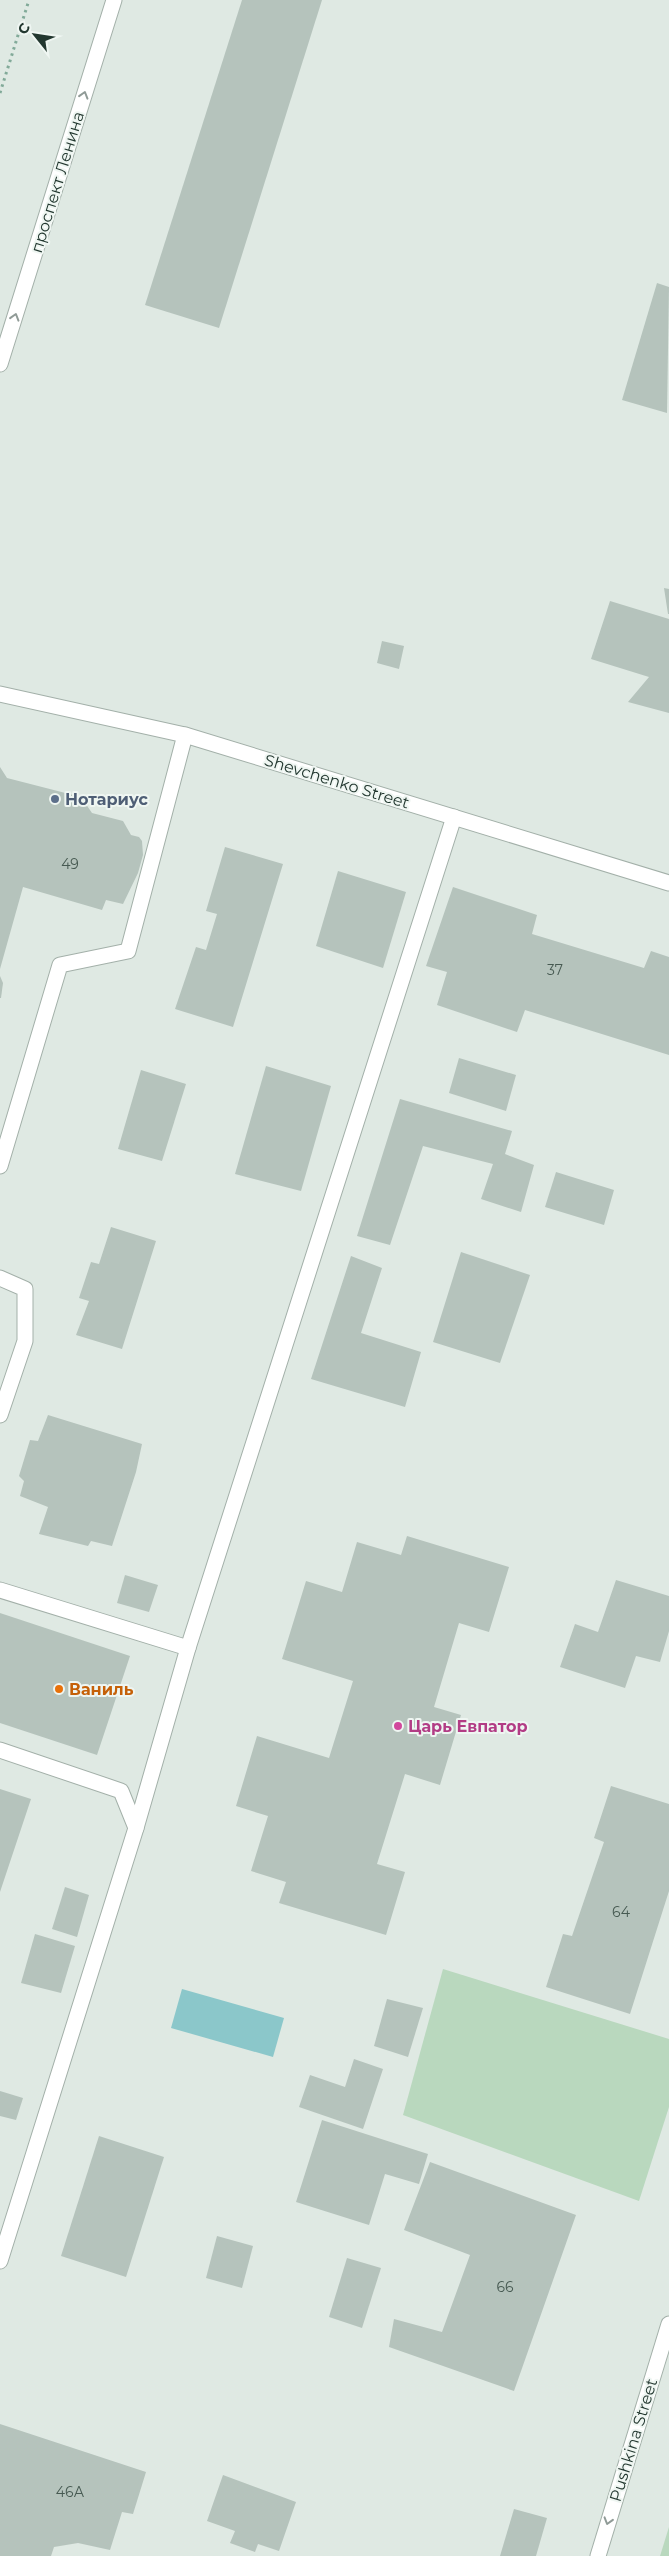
<svg xmlns="http://www.w3.org/2000/svg" width="669" height="2556" viewBox="0 0 669 2556" font-family="Montserrat,sans-serif">
<style>
.green{fill:#b9d8be}
.water{fill:#8bc7ca}
.building{fill:#b5c3bc}
.lines{fill:none;stroke-linecap:round;stroke-linejoin:round}
.minor-casing{stroke:#a3b0a9;stroke-width:17}
.path{stroke:#82aa99;stroke-width:3;stroke-dasharray:2.5 4;stroke-linecap:butt}
.minor{stroke:#fff;stroke-width:15}
.oneway{stroke:#909b97}
.service-dot{fill:#5c6f8a;stroke:#eff6f2;stroke-width:2}
.food-dot{fill:#e8710a;stroke:#eff6f2;stroke-width:2}
.hotel-dot{fill:#d1479c;stroke:#eff6f2;stroke-width:2}
.labels{text-anchor:middle;stroke-width:4;stroke-linejoin:round;paint-order:stroke}
.number-label{font-size:14px;fill:#475a52}
.street-label{font-size:16px;fill:#22372f;stroke:#eff6f2}
.service-label{font-size:16px;font-weight:bold;fill:#4e5e75;stroke:#eff6f2;text-anchor:start}
.food-label{font-size:16px;font-weight:bold;fill:#c56008;stroke:#eff6f2;text-anchor:start}
.hotel-label{font-size:16px;font-weight:bold;fill:#b23c85;stroke:#eff6f2;text-anchor:start}
</style>
<rect width="100%" height="100%" fill="#dfe9e3"/>
<g class="green">
<path d="M443 1969 669 2039V2107L639 2201 403 2115Z"/>
<path d="M669 2527V2556H660Z"/>
</g>
<path class="water" d="M182 1989 284 2018 273 2057 171 2028Z"/>
<g class="building">
<path d="M242 0H322L219 328 145 305Z"/>
<path d="M657 283 669 287 667 413 622 400Z"/>
<path d="M664 588 669 589V614H668Z"/>
<path d="M610 601 669 619V713L628 702 649 677 591 659Z"/>
<path d="M382 641 404 646 399 669 377 663Z"/>
<path d="M0 767 7 778 81 797 92 813 123 821 131 835 139 837 142 841 143 855 138 873 123 904 106 900 102 910 23 887 0 969Z"/>
<path d="M225 847 283 864 233 1027 175 1009 196 947 206 950 217 914 206 911Z"/>
<path d="M338 871 406 892 383 968 316 946Z"/>
<path d="M453 887 537 915 532 934 644 968 651 951 669 957V1055L525 1010 517 1032 437 1005 447 972 426 966Z"/>
<path d="M0 976 3 983 1 998H0Z"/>
<path d="M459 1058 516 1075 506 1111 449 1093Z"/>
<path d="M266 1066 331 1086 301 1191 235 1174Z"/>
<path d="M141 1070 186 1084 162 1161 118 1149Z"/>
<path d="M400 1099 512 1131 505 1154 534 1165 521 1212 481 1199 493 1164 423 1146 390 1245 357 1236Z"/>
<path d="M556 1172 614 1190 604 1225 545 1207Z"/>
<path d="M111 1227 156 1241 122 1349 76 1335 89 1301 79 1298 91 1262 99 1264Z"/>
<path d="M461 1252 530 1275 500 1363 433 1342Z"/>
<path d="M351 1256 382 1268 361 1333 421 1352 405 1407 311 1379Z"/>
<path d="M48 1415 142 1444 136 1472 112 1546 91 1541 88 1546 39 1534 48 1507 20 1496 24 1481 19 1476 30 1440 38 1441Z"/>
<path d="M407 1536 509 1567 489 1632 459 1623 434 1707 461 1715 440 1785 405 1774 377 1864 405 1872 386 1935 279 1903 286 1882 251 1871 268 1816 236 1806 257 1736 329 1758 353 1681 282 1659 306 1581 342 1592 357 1542 401 1555Z"/>
<path d="M125 1575 158 1585 149 1612 117 1603Z"/>
<path d="M616 1580 669 1596V1631L660 1662 636 1656 625 1688 560 1667 575 1624 598 1632Z"/>
<path d="M0 1613 130 1656 97 1755 0 1723Z"/>
<path d="M611 1786 669 1804V1891L630 2014 546 1987 563 1934 572 1936 604 1842 594 1838Z"/>
<path d="M0 1789 31 1799 0 1892Z"/>
<path d="M65 1887 89 1895 77 1937 52 1929Z"/>
<path d="M35 1934 75 1946 61 1993 21 1983Z"/>
<path d="M387 1999 423 2008 408 2057 374 2046Z"/>
<path d="M354 2059 383 2069 363 2129 299 2107 310 2075 345 2087Z"/>
<path d="M0 2091 23 2098 16 2120 0 2116Z"/>
<path d="M322 2120 428 2154 419 2184 385 2174 369 2225 296 2202Z"/>
<path d="M99 2136 164 2157 126 2277 61 2256Z"/>
<path d="M430 2162 576 2215 514 2391 389 2347 394 2319 442 2332 470 2255 404 2230Z"/>
<path d="M217 2236 253 2246 242 2288 206 2278Z"/>
<path d="M347 2258 381 2268 362 2328 329 2317Z"/>
<path d="M0 2424 146 2472 133 2514 122 2512 110 2550 78 2543 54 2547 51 2556H0Z"/>
<path d="M223 2475 296 2502 279 2551 258 2544 255 2552 230 2543 235 2531 207 2521Z"/>
<path d="M514 2509 547 2518 536 2556H500Z"/>
</g>
<g class="lines">
<defs>
<g id="minor">
<path d="M0 364 114 0"/>
<path d="M0 694 185 735 669 883"/>
<path d="M0 1166 60 965 128 951 185 735"/>
<path d="M0 1278 25 1289V1341L0 1415"/>
<path d="M0 1590 188 1648"/>
<path d="M0 1750 121 1791 136 1828"/>
<path d="M0 2261 136 1828 188 1648 454 817"/>
<path d="M598 2556 669 2324"/>
</g>
</defs>
<use href="#minor" class="minor-casing"/>
<path class="path" d="M0 93 29 0"/>
<use href="#minor" class="minor"/>
</g>
<defs><path id="oneway-chevron" d="M-2-3.5L2.5 0L-2 3.5" fill="none" stroke-width="1.6" stroke-linecap="round" stroke-linejoin="round" transform="scale(1.25)"/></defs>
<g class="oneway">
<use href="#oneway-chevron" transform="translate(84 95) rotate(-73)"/>
<use href="#oneway-chevron" transform="translate(15 317) rotate(-73)"/>
<use href="#oneway-chevron" transform="translate(608 2521) rotate(107)"/>
</g>
<circle class="service-dot" cx="55" cy="799" r="5"/>
<circle class="food-dot" cx="59" cy="1689" r="5"/>
<circle class="hotel-dot" cx="398" cy="1726" r="5"/>
<g class="labels">
<g class="number-label">
<text x="70" y="869">49</text>
<text x="555" y="975">37</text>
<text x="621" y="1917">64</text>
<text x="505" y="2292">66</text>
<text x="70" y="2497">46А</text>
</g>
<g class="street-label">
<text transform="translate(57 182) rotate(-73)" y="6">проспект Ленина</text>
<text transform="translate(337 781) rotate(17)" y="6">Shevchenko Street</text>
<text transform="translate(633 2440) rotate(-73)" y="6">Pushkina Street</text>
</g>
<g class="service-label">
<text x="65" y="805">Нотариус</text>
</g>
<g class="food-label">
<text x="69" y="1695">Ваниль</text>
</g>
<g class="hotel-label">
<text x="408" y="1732">Царь Евпатор</text>
</g>
</g>
<g transform="translate(35 35) rotate(300)" stroke="#eff6f2" stroke-width="4" paint-order="stroke">
<path d="M0-4L9 19L0 12L-9 19Z" fill="#22372f"/>
<text y="-8" font-size="14" font-weight="bold" text-anchor="middle" fill="#22372f">С</text>
</g>
</svg>
